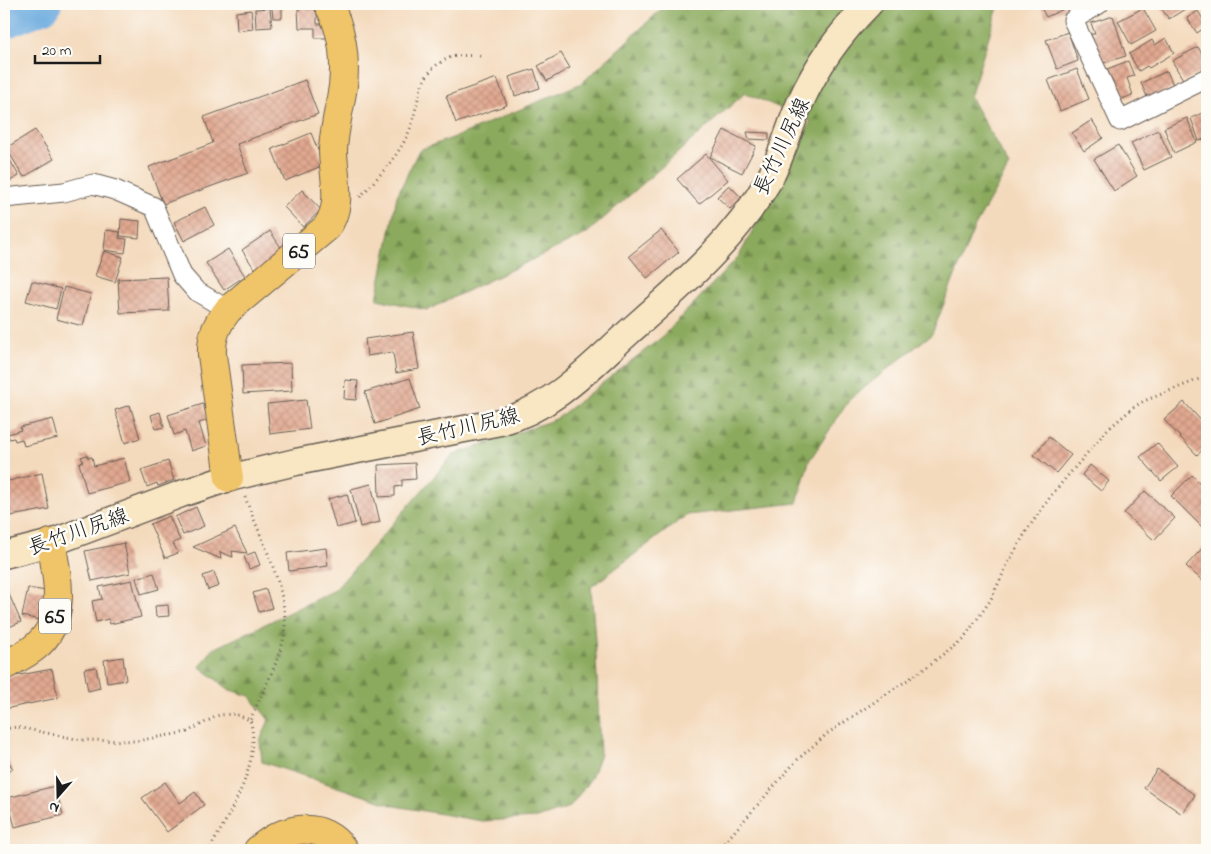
<svg xmlns="http://www.w3.org/2000/svg" width="1211" height="854" viewBox="0 0 1211 854" font-family="'Indie Flower','Klee One',sans-serif">
<style>
.forest{fill:url(#forest-firs);stroke:#54633c}
.lines{fill:none;stroke-linecap:round;stroke-linejoin:round}
.river{stroke:#6cabdf;stroke-width:39}
.building{fill:url(#building-cross-hatch)}
.minor-casing{stroke:#685e54;stroke-width:21}
.secondary-casing{stroke:#685e54;stroke-width:29}
.primary-casing{stroke:#685e54;stroke-width:30}
.path{stroke:#685e54;stroke-width:3;stroke-dasharray:1 4;stroke-linecap:butt}
.minor{stroke:#fff;stroke-width:19}
.secondary{stroke:#f9e7c3;stroke-width:26}
.primary{stroke:#f0c469;stroke-width:28}
.labels{text-anchor:middle;stroke-width:5;stroke-linejoin:round;paint-order:stroke}
.shield{fill:#fdfcf7;stroke:#605f5e;stroke-width:1}
.shield-label{font-size:20px;font-weight:bold;fill:#1c1c1c}
.street-label{font-size:21px;fill:#1c1c1c;stroke:#fdfcf7}
</style>
<defs>
<pattern id="forest-firs" width="22" height="20" patternUnits="userSpaceOnUse" patternTransform="scale(1.25)"><rect width="22" height="20" fill="#8baa5d"/><path d="M5 1l3.5 6h-7zM16 11l3.5 6h-7z" fill="#718a4c"/></pattern>
<pattern id="building-cross-hatch" width="8" height="8" patternUnits="userSpaceOnUse" patternTransform="scale(1.25)"><rect width="8" height="8" fill="#e1a890"/><path d="M0 0l8 8M0 8l8-8" fill="none" stroke="#c0907c"/></pattern>
</defs>
<rect width="100%" height="100%" fill="#fdfcf7"/>
<filter id="ink" filterUnits="userSpaceOnUse"><feTurbulence type="fractalNoise" baseFrequency=".02" numOctaves="2"/><feDisplacementMap in="SourceGraphic" scale="10" xChannelSelector="R" yChannelSelector="G"/><feConvolveMatrix kernelMatrix="1 2 1 2 8 2 1 2 1" color-interpolation-filters="sRGB"/></filter>
<filter id="wash" filterUnits="userSpaceOnUse"><feTurbulence type="fractalNoise" baseFrequency=".0096" numOctaves="4" result="noise"/><feDisplacementMap in="SourceGraphic" scale="20" xChannelSelector="R" yChannelSelector="G"/><feGaussianBlur stdDeviation="1.12" result="paint"/><feColorMatrix in="noise" values="0 0 0 0 0 0 0 0 0 0 0 0 0 0 0 0 0 1.4 0 .05"/><feComposite in="paint" operator="in"/></filter>
<g filter="url(#wash)">
<rect width="100%" height="100%" fill="#f4dabd"/>
<path class="forest" d="M667 4H999L970 97 1009 166 974 228 932 334 850 399 809 461 797 503 687 515 591 587 596 654 600 754 591 778 570 807 537 818 482 821 395 806 262 762 260 741 269 720 250 696 230 690 200 667 212 650 335 590 453 455 556 419 661 338 739 256 811 121 745 93 586 234 427 310 377 299 397 196 419 150 458 136 582 83Z"/>
<g class="lines">
<path class="river" d="M4 19 42 4"/>
</g>
<g id="blocks">
<g class="building">
<path d="M1039 4H1064L1066 8 1046 17Z"/>
<path d="M1158 4H1193L1169 19Z"/>
<path d="M272 7H282V18H273Z"/>
<path d="M270 8 272 27 256 28 255 9Z"/>
<path d="M1143 8 1156 31 1131 45 1118 21Z"/>
<path d="M298 9H317V24H327L328 38H315V28H299Z"/>
<path d="M251 10 253 29 237 31 236 12Z"/>
<path d="M1198 11 1207 26 1197 33 1187 18Z"/>
<path d="M1113 16 1126 56 1100 64 1091 34H1095L1091 23Z"/>
<path d="M1068 32 1078 61 1057 69 1046 40Z"/>
<path d="M1166 38 1174 53 1149 68 1147 66 1139 71 1129 54 1152 40 1155 45Z"/>
<path d="M1198 47 1207 63V69L1184 81 1172 61Z"/>
<path d="M561 53 570 68 547 81 538 66Z"/>
<path d="M1128 61 1134 76 1127 78 1133 95 1119 100 1107 69Z"/>
<path d="M534 69 540 88 515 96 509 77Z"/>
<path d="M1077 69 1089 99 1060 111 1048 80Z"/>
<path d="M1167 71 1174 87 1148 99 1141 83Z"/>
<path d="M497 78 507 105 456 123 446 96Z"/>
<path d="M305 80 318 114 237 144 248 173 163 204 149 167 213 143 204 117Z"/>
<path d="M1207 111V138L1199 141 1191 118Z"/>
<path d="M1187 118 1197 142 1174 153 1164 128Z"/>
<path d="M1092 120 1103 138 1084 151 1072 133Z"/>
<path d="M35 130 54 159 24 177 6 148Z"/>
<path d="M724 130 756 146 742 173 710 157Z"/>
<path d="M1158 130 1171 157 1144 170 1131 143Z"/>
<path d="M747 132 769 133V140L749 139Z"/>
<path d="M311 133 324 165 285 181 272 149Z"/>
<path d="M1118 145 1137 176 1114 191 1094 159Z"/>
<path d="M706 154 728 180 699 204 677 179Z"/>
<path d="M7 155 19 176 6 183 4 178V157Z"/>
<path d="M729 185 742 198 730 209 717 197Z"/>
<path d="M302 190 321 210 303 227 284 207Z"/>
<path d="M205 207 214 225 184 241 174 222Z"/>
<path d="M121 219 140 221 139 238 120 236Z"/>
<path d="M106 230 120 232 119 238 127 239 125 253 104 250Z"/>
<path d="M661 230 679 252 647 278 629 256Z"/>
<path d="M270 231 284 252 256 271 242 250Z"/>
<path d="M228 249 245 276 224 290 206 263Z"/>
<path d="M104 251 123 257 115 282 95 276Z"/>
<path d="M167 277 169 311 120 313 118 279Z"/>
<path d="M32 281 61 289 56 309 26 301Z"/>
<path d="M64 287 91 294 83 326 56 319Z"/>
<path d="M413 332 419 369 396 373 393 352 367 356 365 339Z"/>
<path d="M291 363 292 391 243 394 242 365Z"/>
<path d="M410 378 420 409 375 424 365 392Z"/>
<path d="M345 380 358 381 356 400 344 399Z"/>
<path d="M306 400 310 429 270 434 267 404Z"/>
<path d="M1184 402 1207 427V446L1197 455 1164 420Z"/>
<path d="M203 404 208 420 199 423 206 446 191 451 185 431 174 435 168 415Z"/>
<path d="M130 405 140 438 125 443 115 410Z"/>
<path d="M160 412 164 427 155 429 151 415Z"/>
<path d="M53 419 58 438 24 446 22 439 15 441 14 438 9 439 8 434 21 430 20 427Z"/>
<path d="M1049 437 1071 455 1056 473 1034 455Z"/>
<path d="M1157 443 1178 467 1161 481 1140 457Z"/>
<path d="M87 455 88 458 92 457 94 466 124 458 130 482 87 493 79 463 83 461 81 457Z"/>
<path d="M168 461 174 480 158 486 157 483 147 487 141 470Z"/>
<path d="M415 463 416 479 402 480V486L395 487V496L379 497 378 465Z"/>
<path d="M1090 465 1109 481 1101 491 1082 475Z"/>
<path d="M42 473 49 509 11 516V513L4 515V482Z"/>
<path d="M1192 475 1207 490V532L1171 496Z"/>
<path d="M371 484 380 522 360 527 351 489Z"/>
<path d="M1145 491 1175 518 1154 540 1124 513Z"/>
<path d="M347 494 355 523 336 528 328 499Z"/>
<path d="M196 507 204 526 183 535 175 517Z"/>
<path d="M169 516 180 540 173 543 178 553 165 558 150 524Z"/>
<path d="M235 528 247 553 232 551 233 557 220 552 221 559 193 547Z"/>
<path d="M124 543 130 573 92 581 85 551Z"/>
<path d="M1207 543V581L1205 583 1186 566Z"/>
<path d="M326 548 328 566 289 571 287 553Z"/>
<path d="M255 552 260 565 249 569 244 556Z"/>
<path d="M214 572 219 586 208 590 203 576Z"/>
<path d="M154 573 159 589 141 594 136 578Z"/>
<path d="M132 580 141 617 110 624 108 619 96 622 92 601 102 599 99 587Z"/>
<path d="M28 588 46 591 40 620 22 616Z"/>
<path d="M266 589 272 608 259 612 253 593Z"/>
<path d="M8 592 21 622 4 629V594Z"/>
<path d="M168 605 169 616 156 617 155 606Z"/>
<path d="M123 657 126 680 107 683 104 660Z"/>
<path d="M96 667 100 688 88 691 84 669Z"/>
<path d="M52 669 58 698 4 709V678Z"/>
<path d="M4 753 13 769 4 775Z"/>
<path d="M1157 769 1195 795 1182 814 1144 788Z"/>
<path d="M165 782 180 803 195 792 204 805 167 832 142 798Z"/>
<path d="M55 786 63 815 15 827 7 798Z"/>
</g>
</g>
</g>
<g filter="url(#ink)">
<use href="#blocks" fill-opacity="0" stroke="#685e54" stroke-width="1"/>
<g class="lines">
<defs>
<g id="minor">
<path d="M1099 4 1073 20 1120 121 1207 78"/>
<path d="M4 198 64 192 93 184 115 190 154 207 182 275 196 291 228 310"/>
</g>
<path id="secondary" d="M4 555 51 543 181 494 229 478 296 462 500 422C553 408 589 368 629 332 681 286 734 241 769 180 782 156 789 128 800 103 816 67 841 32 869 4"/>
<g id="primary">
<path d="M229 478 212 355C211 336 217 324 228 310L326 228C344 205 333 176 333 150 334 129 340 107 343 86 346 58 342 28 328 4"/>
<path d="M4 666C14 660 25 655 34 648 68 622 58 578 51 543"/>
<path d="M258 850C284 827 320 819 344 850"/>
</g>
</defs>
<use href="#minor" class="minor-casing"/>
<use href="#secondary" class="secondary-casing"/>
<use href="#primary" class="primary-casing"/>
<g class="path">
<path d="M360 197C377 178 396 159 407 136 421 108 413 73 449 58 458 54 473 56 483 56"/>
<path d="M245 497C260 537 286 585 285 627 285 651 260 697 250 720"/>
<path d="M4 729 17 727 81 740 136 741 187 732 219 715 235 714 250 720C263 761 229 815 209 850"/>
<path d="M718 850 797 760 828 733 924 669 963 639 990 601 1007 565 1027 530 1053 493 1107 430 1134 407 1144 401 1207 376"/>
</g>
<use href="#minor" class="minor"/>
<use href="#secondary" class="secondary"/>
<use href="#primary" class="primary"/>
</g>
</g>
<g class="labels">
<g class="shield">
<rect x="283" y="233.5" width="32" height="35" rx="4"/>
<rect x="39" y="598.5" width="32" height="35" rx="4"/>
</g>
<g class="shield-label">
<text x="299" y="258">65</text>
<text x="55" y="623">65</text>
</g>
<g class="street-label">
<text transform="translate(781 146) rotate(-65)" y="7">長竹川尻線</text>
<text transform="translate(468 426) rotate(-13)" y="7">長竹川尻線</text>
<text transform="translate(78 531) rotate(-19)" y="7">長竹川尻線</text>
</g>
</g>
<rect width="1211" height="854" fill="none" stroke="#fdfcf7" stroke-width="20"/>
<g transform="translate(58 796) rotate(200)" stroke="#fdfcf7" stroke-width="4" paint-order="stroke">
<path d="M0-4L9 19L0 12L-9 19Z" fill="#1c1c1c"/>
<text y="-8" font-size="14" font-weight="bold" text-anchor="middle" fill="#1c1c1c">N</text>
</g>
<path d="M35 55v8h65v-8" fill="none" stroke="#1c1c1c" stroke-width="2.5"/>
<text x="42" y="55" font-size="15" fill="#1c1c1c" stroke="#fdfcf7" stroke-width="4" paint-order="stroke">20 m</text>
</svg>
